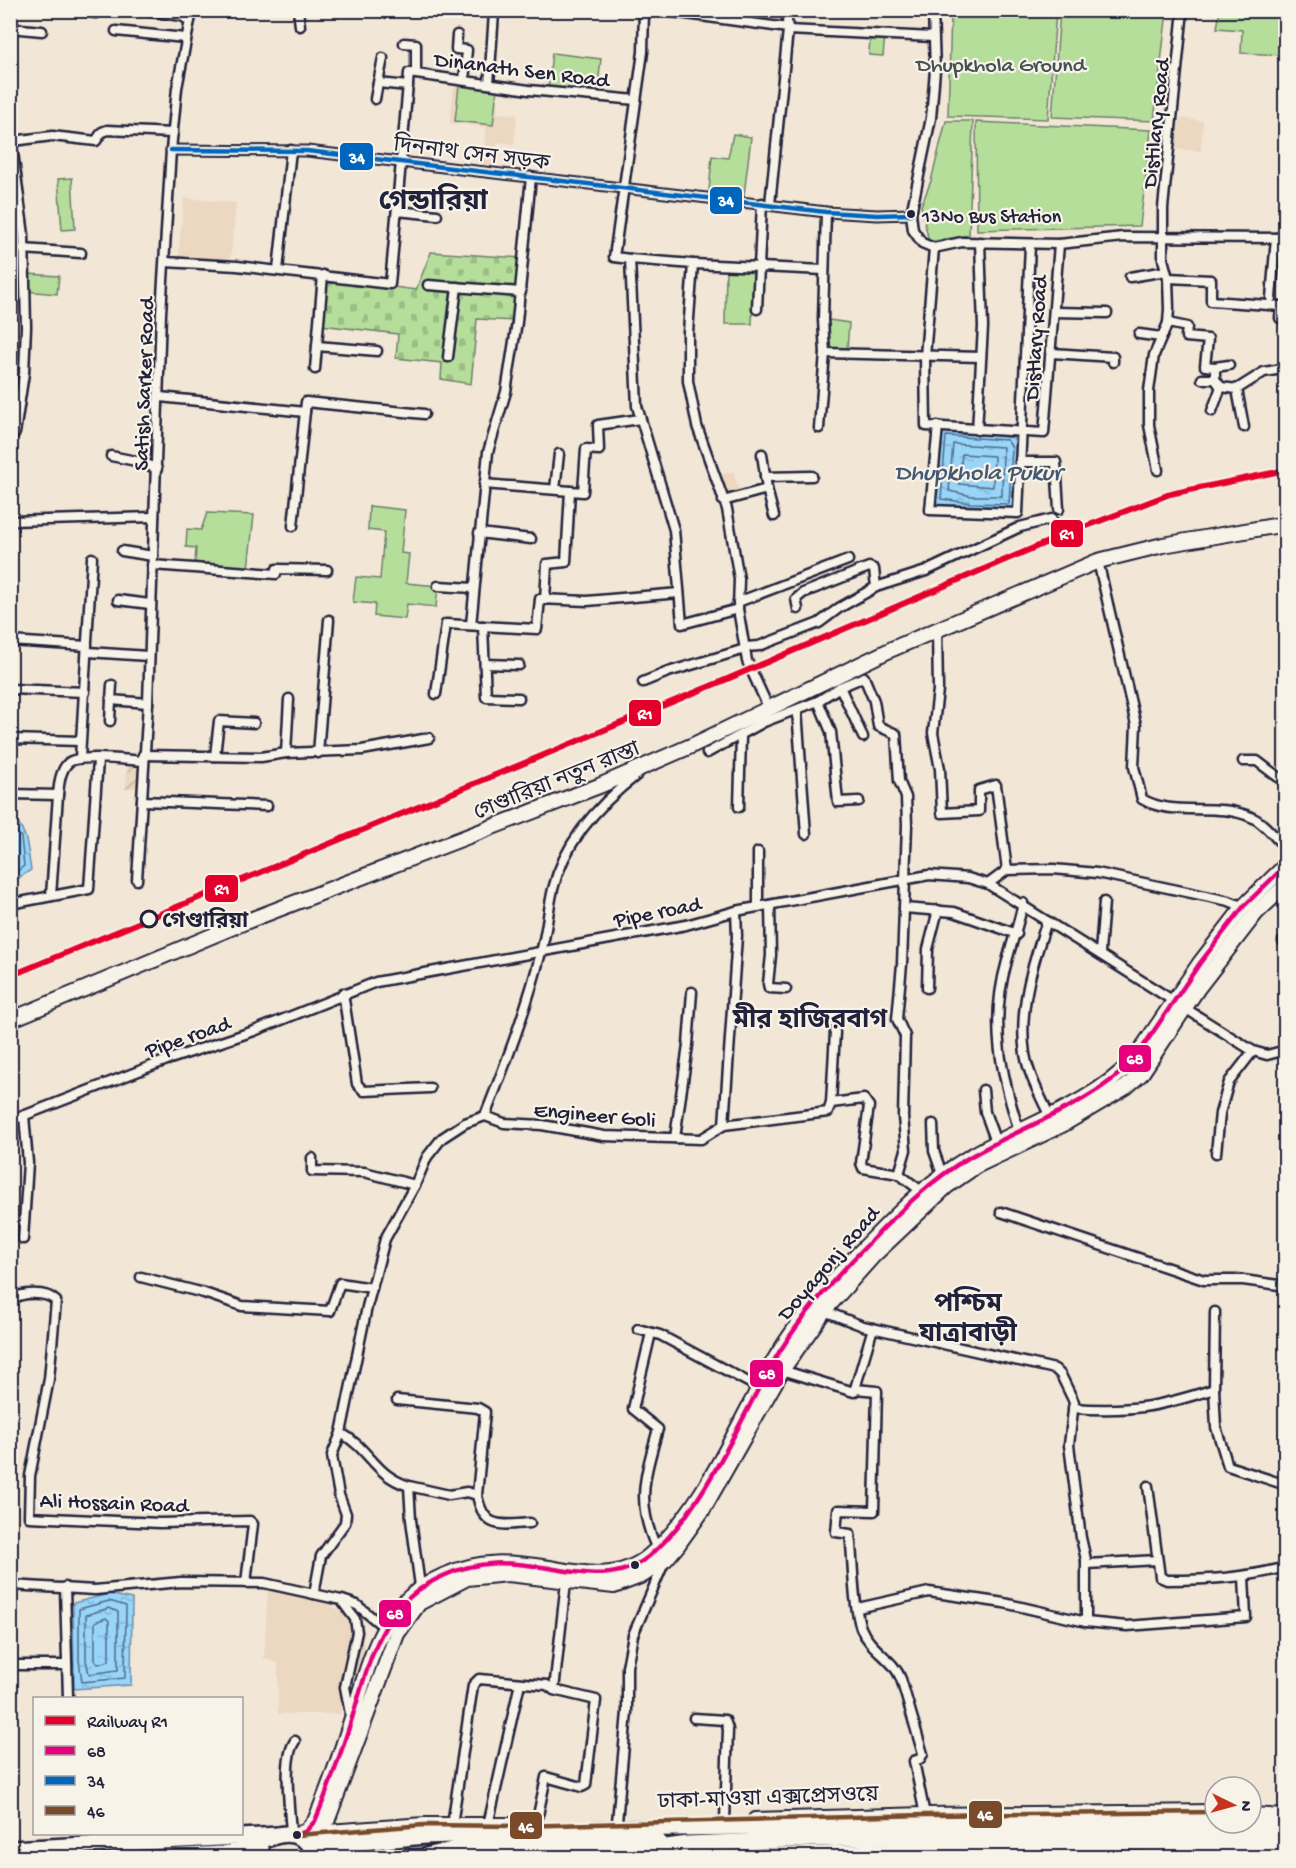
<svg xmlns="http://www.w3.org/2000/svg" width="1296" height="1868" viewBox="0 0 1296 1868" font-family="'Gochi Hand','Noto Sans Bengali',sans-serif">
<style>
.built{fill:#ecd7c1}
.industrial{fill:url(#industrial-furrows)}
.green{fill:#b6de9b;stroke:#6c806b;stroke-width:1.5}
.cemetery{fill:url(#cemetery-stones);stroke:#6c806b;stroke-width:1.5}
.water{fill:url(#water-ripples);stroke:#698dad;stroke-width:1.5}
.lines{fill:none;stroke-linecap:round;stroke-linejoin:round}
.shore{stroke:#516a87;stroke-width:1.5}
.street-casing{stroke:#22223b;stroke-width:13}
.primary-casing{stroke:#22223b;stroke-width:18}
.highway-casing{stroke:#22223b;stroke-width:20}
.street{stroke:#f7f3e8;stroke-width:8}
.primary{stroke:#f7f3e8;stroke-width:14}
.highway{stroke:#f7f3e8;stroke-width:15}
.bus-1-casing{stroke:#f7f3e8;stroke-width:9}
.bus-2-casing{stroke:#f7f3e8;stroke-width:9}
.bus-3-casing{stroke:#f7f3e8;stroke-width:9}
.bus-1{stroke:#e5007d;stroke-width:4.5}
.bus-2{stroke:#0065bd;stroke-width:4.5}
.bus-3{stroke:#7a4b2a;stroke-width:4.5}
.rail-1-casing{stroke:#f7f3e8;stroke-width:10}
.rail-1{stroke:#e4002b;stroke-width:6}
.bus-dot{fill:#22223b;stroke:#f7f3e8;stroke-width:2}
.stop-dot{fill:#f7f3e8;stroke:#22223b;stroke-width:3}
.labels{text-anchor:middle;stroke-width:4.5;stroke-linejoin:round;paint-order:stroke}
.bus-label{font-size:20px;fill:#22223b;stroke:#f7f3e8;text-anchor:start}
.park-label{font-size:22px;fill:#475153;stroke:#f7f3e8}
.street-label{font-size:22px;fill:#22223b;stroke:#f7f3e8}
.stop-label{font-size:22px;font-weight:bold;fill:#22223b;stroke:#f7f3e8;text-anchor:start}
.water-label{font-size:24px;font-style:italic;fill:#455874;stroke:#f7f3e8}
.quarter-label{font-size:26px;font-weight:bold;fill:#22223b;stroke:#f7f3e8}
.district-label{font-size:28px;font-weight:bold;fill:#22223b;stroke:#f7f3e8}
.line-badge{stroke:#f7f3e8;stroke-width:2}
.badge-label{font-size:16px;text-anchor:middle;font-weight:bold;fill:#fff}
</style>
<defs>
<pattern id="industrial-furrows" width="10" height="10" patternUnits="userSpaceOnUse" patternTransform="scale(1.5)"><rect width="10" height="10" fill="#ecd7c1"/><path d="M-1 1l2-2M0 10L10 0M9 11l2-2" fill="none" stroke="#cab8a7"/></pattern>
<pattern id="cemetery-stones" width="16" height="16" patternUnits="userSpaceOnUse" patternTransform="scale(1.5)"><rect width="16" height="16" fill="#b6de9b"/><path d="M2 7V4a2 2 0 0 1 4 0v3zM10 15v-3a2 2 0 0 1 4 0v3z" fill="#9cbe86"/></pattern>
<pattern id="water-ripples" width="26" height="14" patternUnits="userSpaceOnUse" patternTransform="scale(1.5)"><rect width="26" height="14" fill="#98d5f9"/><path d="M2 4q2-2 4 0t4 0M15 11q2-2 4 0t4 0" fill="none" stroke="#83b7d6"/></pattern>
</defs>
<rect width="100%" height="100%" fill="#f2e6d6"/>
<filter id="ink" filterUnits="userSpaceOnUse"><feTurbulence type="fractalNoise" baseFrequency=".0167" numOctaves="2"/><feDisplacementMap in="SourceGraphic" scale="12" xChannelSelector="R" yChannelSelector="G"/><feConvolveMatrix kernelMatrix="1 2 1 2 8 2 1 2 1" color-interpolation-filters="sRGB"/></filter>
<g filter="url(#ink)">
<g class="built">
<path d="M454 82 499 87 497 113 517 115 514 144 498 142 495 172 482 171 486 127 450 123Z"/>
<path d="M1180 118 1203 121 1201 151 1176 149Z"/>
<path d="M184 198 236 203 230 263 178 259Z"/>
<path d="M733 471 740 494 725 498 718 476Z"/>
<path d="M268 1588 321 1600 343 1612 360 1635 365 1649 340 1714H278V1663L264 1658Z"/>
</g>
<path class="industrial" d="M128 763 142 764 141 787 125 789Z"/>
<g class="green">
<path d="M951 11H1056L1048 119 948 116Z"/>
<path d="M1060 11H1167L1154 121 1052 117Z"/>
<path d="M1220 11H1284V55L1241 53 1242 30 1217 28Z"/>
<path d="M870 34 885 35 883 56 869 55Z"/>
<path d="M552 53 601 59 597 94 548 88Z"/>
<path d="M459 85 497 89 493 125 455 121Z"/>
<path d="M946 121H973L969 235 929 242 921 206 931 181Z"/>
<path d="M976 122 1151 130 1140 226 977 230Z"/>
<path d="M733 134 751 137 744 195 709 191 712 156 728 158Z"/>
<path d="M72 178 75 229 62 230 58 179Z"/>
<path d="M726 269H753L752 324H725Z"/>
<path d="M28 274 59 276 57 294 26 291Z"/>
<path d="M829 320 849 323 847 350 828 347Z"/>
<path d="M369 506 405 510 401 553 409 554 406 583 438 586 436 607 407 604 405 619 374 616 375 604 353 602 356 577 380 579 384 532 368 530Z"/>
<path d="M207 513 254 515 248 568 195 563 196 548 186 547 187 529 201 530Z"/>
</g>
<path class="cemetery" d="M431 252 522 258 515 321 477 319 471 384 441 379 442 363 396 358 398 334 321 325 327 278 416 290Z"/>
<g class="water">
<path d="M940 429 1010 433 1018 445 1015 511 934 507Z"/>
<path d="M11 816C29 831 27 849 31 870L11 883Z"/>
<path d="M109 1594 132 1599 131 1685 74 1689 73 1603Z"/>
</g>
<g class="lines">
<g class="shore">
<path d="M946 436 1007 440 1012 448 1009 504 971 503 941 499Z"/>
<path d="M953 444 1003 447 1002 496H972L949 491Z"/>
<path d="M962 454 994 456 993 487 959 484Z"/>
<path d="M10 824 21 837 24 866 10 877"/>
<path d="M109 1601 126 1606 125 1678 82 1682 79 1660V1609Z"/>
<path d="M109 1608 118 1612V1670L89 1674 86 1660V1615Z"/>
<path d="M106 1618 109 1621V1661L98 1664 95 1660V1622Z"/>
</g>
<defs>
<g id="street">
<path d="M127 10H138"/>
<path d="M139 10 182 16 190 21"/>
<path d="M298 10 300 26"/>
<path d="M644 10 643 52 614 257 630 259 637 406 674 530 682 624 738 609 747 661 769 709"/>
<path d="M657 10 788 28"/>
<path d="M933 10 935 70 931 118 911 214 913 230 922 243 934 248 962 242 1059 244 1123 237 1286 238"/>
<path d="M83 11 96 13 98 10"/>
<path d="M10 28 42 31"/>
<path d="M788 30 933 37"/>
<path d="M116 31 185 38"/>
<path d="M457 35 456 49 467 50 464 80"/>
<path d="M404 43 416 44V73"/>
<path d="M383 58 378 83 408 86"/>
<path d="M489 84 494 13"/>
<path d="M375 99 378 83"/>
<path d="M1285 127 1286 124"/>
<path d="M10 130 24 235 26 327 24 373 15 433"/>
<path d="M13 141 52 136 96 141 102 132 107 130 173 133"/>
<path d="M171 150 307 151 826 212 877 215 911 214"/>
<path d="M770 204 788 30 786 10"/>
<path d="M397 211 437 215"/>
<path d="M10 221 22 220"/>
<path d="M934 248 925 356 926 426 1044 433 1059 244"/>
<path d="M23 249 81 253"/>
<path d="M630 259 693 264 688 332V381L697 426 727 509 739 579 738 609"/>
<path d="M165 262 237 266 390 284 409 73 529 90 636 100"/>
<path d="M693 264 824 270"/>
<path d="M278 270 291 150"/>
<path d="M1130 277 1166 271"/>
<path d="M1168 278 1211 280V301L1281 306 1280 318 1286 319"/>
<path d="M428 285 521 292"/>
<path d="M1271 298 1276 238"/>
<path d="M757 309 762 203"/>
<path d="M1054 312 1107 313"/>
<path d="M1168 323 1187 327 1186 337 1208 339 1205 366 1215 367V379"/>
<path d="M1139 334 1161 337"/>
<path d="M317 346 377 351"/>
<path d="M825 353 981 357"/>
<path d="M1052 353 1113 357V362"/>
<path d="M448 357 457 287"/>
<path d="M1215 367 1229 365"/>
<path d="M315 369 323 275"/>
<path d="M1202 379H1215L1221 387 1237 389 1244 427"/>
<path d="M1237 389 1264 372 1282 369"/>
<path d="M160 397 305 412"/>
<path d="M1212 411 1221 387"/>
<path d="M938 426 930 510 1018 513 1030 245"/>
<path d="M819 428 825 353 823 320 826 212"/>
<path d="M977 430 983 327 980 242"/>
<path d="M111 456 141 462 157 469"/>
<path d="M1020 462H1056L1059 509"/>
<path d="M1158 470 1149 425V391L1154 355 1168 323 1169 309 1168 278 1163 259V208L1183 10"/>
<path d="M765 477 812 476"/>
<path d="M484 484 583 492 586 449 599 450 598 425 640 419"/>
<path d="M555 489 559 454"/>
<path d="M767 489 774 516"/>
<path d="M723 501 767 489 762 454"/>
<path d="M10 521 154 517"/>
<path d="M293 526 306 402 424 414"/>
<path d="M479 533 531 539"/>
<path d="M122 551 153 556"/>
<path d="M1098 561 1136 725 1134 767 1142 799C1174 818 1215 801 1251 817 1264 822 1276 839 1286 848"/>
<path d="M152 565 276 574 277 569 327 570"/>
<path d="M438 586 474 588"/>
<path d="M118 600 150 604"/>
<path d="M545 600 547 564 566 562 570 491"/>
<path d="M738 602 848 560"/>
<path d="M798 609 796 599 803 593 869 567 874 569 876 587"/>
<path d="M471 625 488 452 506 392 517 322 531 177"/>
<path d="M483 626 486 697 519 698"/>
<path d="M937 631 938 690 933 733 940 769 942 813 979 811V790L996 785 1007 870"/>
<path d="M10 641 87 646"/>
<path d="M746 647 759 646 819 623 839 608 876 587 926 571 1020 527 1052 519"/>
<path d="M88 652 148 656"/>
<path d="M485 664 519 665"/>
<path d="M643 682 668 672 745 649"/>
<path d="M112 685 111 700 148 703"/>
<path d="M840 687 863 737"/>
<path d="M10 689 85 692"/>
<path d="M436 694 446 624 537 629 540 599 587 601 679 593"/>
<path d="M818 701 831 732 838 802 859 801"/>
<path d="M797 710 806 834"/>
<path d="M110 721 111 700"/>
<path d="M10 739 80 741"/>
<path d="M286 753 289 699"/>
<path d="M318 753 329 620"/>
<path d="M707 753 764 722 818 701 840 687 864 677 874 701 878 726 896 734 899 781 906 797 907 825 902 964 897 1019 905 1036 903 1117 906 1150 899 1174"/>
<path d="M143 755 261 757 286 753 362 750 429 738"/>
<path d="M215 756 219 721 254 723"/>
<path d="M80 758 92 558"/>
<path d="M1243 761H1257L1286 783"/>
<path d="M10 794 58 795C59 784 60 771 68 763 77 754 128 760 143 761"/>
<path d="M142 801 267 806"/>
<path d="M739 807 741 737"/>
<path d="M758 852V907"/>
<path d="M137 880 148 703 161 313 171 150 177 88 192 10"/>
<path d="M988 884 1007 870 1053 869 1097 873 1229 901 1246 908"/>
<path d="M51 896 58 795"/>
<path d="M10 904 89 889 98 760"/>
<path d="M770 905 771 955 768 984 769 988 786 989"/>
<path d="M904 908 954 912 1017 934"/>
<path d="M1047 921C1033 963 1018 1009 1025 1054 1029 1077 1042 1099 1051 1119"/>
<path d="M1283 941 1286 942"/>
<path d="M1100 952 1104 902"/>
<path d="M927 988 928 949 938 910"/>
<path d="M343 993 357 1084 364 1091 430 1088"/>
<path d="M983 1090 985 1112 997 1145"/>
<path d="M831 1103 835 1032"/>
<path d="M485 1116 504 1123 542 1125 604 1136 701 1139 724 1125 828 1112 831 1103 864 1099 869 1106 861 1163 863 1168 899 1174 925 1194"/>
<path d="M10 1121 167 1060 254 1031 376 982 686 925 736 911 929 875 968 878 988 884 1253 1051 1267 1055 1286 1050"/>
<path d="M933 1124 934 1151 943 1177"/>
<path d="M724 1125 737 936 736 911"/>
<path d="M1020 1134C1001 1074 989 1024 1007 961 1012 942 1019 923 1023 903"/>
<path d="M675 1138 688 1045 692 992"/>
<path d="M1216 1153 1220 1113 1229 1082 1253 1051"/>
<path d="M312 1158V1171L364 1172 415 1185"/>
<path d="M1284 1159H1286"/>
<path d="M1001 1212 1204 1280H1243L1286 1286"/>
<path d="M23 1239 28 1163 24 1115"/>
<path d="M141 1277 204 1293 242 1306 330 1311 340 1283 372 1288"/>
<path d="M10 1300C22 1292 46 1291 56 1301L49 1379 30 1476 29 1517 160 1523 250 1521 253 1524 246 1583"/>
<path d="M824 1311 863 1326 1055 1369 1061 1375 1074 1402 1069 1445 1081 1538 1087 1564 1157 1560"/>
<path d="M1215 1312 1214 1389 1216 1427 1228 1466 1286 1485"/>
<path d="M638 1329 660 1335 761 1389"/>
<path d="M651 1333 633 1409 658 1429C645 1476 635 1503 657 1549"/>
<path d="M782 1370 854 1392 873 1328"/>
<path d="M855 1389 877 1391 874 1511 838 1510 836 1532 850 1534C853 1559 853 1606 861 1628 870 1650 893 1658 901 1679L923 1754 920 1759 914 1761 925 1815"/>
<path d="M397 1400 478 1408 485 1412 477 1495"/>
<path d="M1073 1408C1131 1412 1159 1407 1214 1389"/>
<path d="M409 1486 449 1495 467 1492 477 1495C484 1530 500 1525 530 1523"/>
<path d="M1148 1486 1160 1577 1167 1580C1209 1580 1245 1578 1286 1567"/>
<path d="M10 1585 95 1590 181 1582 264 1583 341 1600 355 1619 357 1632 345 1687 351 1719"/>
<path d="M65 1587 68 1698"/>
<path d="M426 1589 420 1586 411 1520 409 1486C374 1475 371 1450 341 1433L367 1307 385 1239 415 1185 427 1157 442 1138 465 1123 485 1116C506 1063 527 1008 541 952 547 931 548 910 553 889 565 840 600 803 638 774"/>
<path d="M314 1594 321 1556 345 1523 346 1514 339 1495 333 1462 332 1455 341 1433"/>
<path d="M342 1600 357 1605 385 1628"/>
<path d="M858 1608 929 1592 1004 1603 1086 1622 1127 1626 1246 1617 1244 1577"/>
<path d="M1086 1622V1561"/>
<path d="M10 1665H67"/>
<path d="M694 1718 725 1720 728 1729 725 1821"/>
<path d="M617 1822 627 1712V1667L633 1635 664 1563"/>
<path d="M452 1825 473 1685 479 1679 547 1685 554 1690"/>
<path d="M488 1825 520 1683"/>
<path d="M536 1825 546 1777 582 1787 586 1785 596 1700 554 1690 566 1582"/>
<path d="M291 1834C290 1810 282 1758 295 1741"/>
<path d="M1108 1858V1843"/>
</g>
<g id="primary">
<path d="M10 1020 250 920 599 786 691 746 892 649 1098 561 1163 545 1286 524"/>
<path d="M1251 1815 1286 1817"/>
<path d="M755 1820 925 1815 1215 1812"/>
<path d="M315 1833 424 1825H523"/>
<path d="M297 1835 306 1831 315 1821C329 1788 341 1753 352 1718 371 1658 380 1604 443 1576 479 1559 511 1562 549 1568 584 1574 618 1581 648 1557 702 1513 738 1423 772 1364 799 1318 834 1278 871 1241 901 1210 931 1180 968 1158 1022 1126 1090 1106 1134 1060L1200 963 1244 906 1286 865"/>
<path d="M311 1847 323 1832 397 1634 419 1603 467 1578 508 1574 614 1586 643 1575 666 1559 677 1546 702 1511 782 1370 824 1311 873 1256 947 1186 976 1166 1062 1125 1126 1087 1141 1074 1198 988 1256 913 1286 885"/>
<path d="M697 1858 1108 1843 1197 1845 1286 1852"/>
</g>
<g id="highway">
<path d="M270 1838C290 1829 309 1836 316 1858"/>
<path d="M311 1847 425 1836 617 1829 1100 1821 1286 1828"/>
<path d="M10 1849 279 1835"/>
<path d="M426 1856 469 1846 658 1841"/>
<path d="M149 1858 223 1854 261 1848"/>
<path d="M407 1858 434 1857"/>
<path d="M541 1858 630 1852 688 1844 814 1839 1097 1832 1286 1839"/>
</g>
</defs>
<use href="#street" class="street-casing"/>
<use href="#primary" class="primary-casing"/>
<use href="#highway" class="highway-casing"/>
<use href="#street" class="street"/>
<use href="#primary" class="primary"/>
<use href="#highway" class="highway"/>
<defs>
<path id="bus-1" d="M297 1835 306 1831 315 1821C329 1788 341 1753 352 1718 371 1658 380 1604 443 1576 479 1559 511 1562 549 1568 584 1574 618 1581 648 1557 702 1513 738 1423 772 1364 799 1318 834 1278 871 1241 901 1210 931 1180 968 1158 1022 1126 1090 1106 1134 1060L1200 963 1244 906 1286 865"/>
<path id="bus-2" d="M171 150 307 151 826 212 877 215 911 214"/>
<path id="bus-3" d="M297 1835 424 1825 517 1826 925 1815 1215 1812"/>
</defs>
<use href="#bus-1" class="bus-1-casing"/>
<use href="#bus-2" class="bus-2-casing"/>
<use href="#bus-3" class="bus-3-casing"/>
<use href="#bus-1" class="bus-1"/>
<use href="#bus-2" class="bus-2"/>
<use href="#bus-3" class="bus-3"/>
<defs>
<path id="rail-1" d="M10 976 725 680 1066 534 1170 494 1286 470"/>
</defs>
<use href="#rail-1" class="rail-1-casing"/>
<use href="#rail-1" class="rail-1"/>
</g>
</g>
<g class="bus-dot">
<circle cx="911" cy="214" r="5"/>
<circle cx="635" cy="1565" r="5"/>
<circle cx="297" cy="1835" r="5"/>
</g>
<circle class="stop-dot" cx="149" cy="919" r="8"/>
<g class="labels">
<g class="bus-label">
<text x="922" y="222">13No Bus Station</text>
</g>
<g class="park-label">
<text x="1001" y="71">Dhupkhola Ground</text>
</g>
<g class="street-label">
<text transform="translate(522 68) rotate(7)" y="8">Dinanath Sen Road</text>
<text transform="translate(1154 123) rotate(-84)" y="8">Distilary Road</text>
<text transform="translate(472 152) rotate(7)" y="8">দিননাথ সেন সড়ক</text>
<text transform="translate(1034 338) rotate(-86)" y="8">Distlary Road</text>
<text transform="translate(142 384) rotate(-88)" y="8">Satish Sarker Road</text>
<text transform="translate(556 779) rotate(-22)" y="8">গেণ্ডারিয়া নতুন রাস্তা</text>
<text transform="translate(657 910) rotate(-11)" y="8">Pipe road</text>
<text transform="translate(187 1035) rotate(-19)" y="8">Pipe road</text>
<text transform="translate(595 1113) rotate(5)" y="8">Engineer Goli</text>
<text transform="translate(827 1262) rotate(-49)" y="8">Doyagonj Road</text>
<text transform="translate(114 1501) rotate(2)" y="8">Ali Hossain Road</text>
<text transform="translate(768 1796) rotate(-2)" y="8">ঢাকা-মাওয়া এক্সপ্রেসওয়ে</text>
</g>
<g class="stop-label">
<text x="162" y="927">গেণ্ডারিয়া</text>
</g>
<g class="water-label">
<text x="978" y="479">Dhupkhola Pukur</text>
</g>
<g class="quarter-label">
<text x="810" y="1027">মীর হাজিরবাগ</text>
<text x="968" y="1311">পশ্চিম<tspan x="968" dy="30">যাত্রাবাড়ী</tspan></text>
</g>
<g class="district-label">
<text x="433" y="209">গেন্ডারিয়া</text>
</g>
</g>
<g class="line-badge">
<rect x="339" y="142" width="35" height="29" rx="6" fill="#0065bd"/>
<rect x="709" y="186" width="34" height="29" rx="6" fill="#0065bd"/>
<rect x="1050" y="519" width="34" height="29" rx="6" fill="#e4002b"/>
<rect x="628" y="699" width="34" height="28" rx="6" fill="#e4002b"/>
<rect x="204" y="874" width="35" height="29" rx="6" fill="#e4002b"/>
<rect x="1118" y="1044" width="34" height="29" rx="6" fill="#e5007d"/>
<rect x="749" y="1359" width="35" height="29" rx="6" fill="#e5007d"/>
<rect x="378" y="1599" width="34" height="29" rx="6" fill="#e5007d"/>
<rect x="968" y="1800" width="35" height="29" rx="6" fill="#7a4b2a"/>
<rect x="509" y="1811" width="34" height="29" rx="6" fill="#7a4b2a"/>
</g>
<g class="badge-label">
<text x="357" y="163">34</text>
<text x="726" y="206">34</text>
<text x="1067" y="539">R1</text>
<text x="645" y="719">R1</text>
<text x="222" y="894">R1</text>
<text x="1135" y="1064">68</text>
<text x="767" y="1379">68</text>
<text x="395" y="1619">68</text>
<text x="985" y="1820">46</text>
<text x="526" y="1832">46</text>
</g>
<rect width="1296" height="1868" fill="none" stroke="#f7f3e8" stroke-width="36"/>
<rect x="18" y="18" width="1260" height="1832" fill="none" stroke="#22223b" stroke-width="2" filter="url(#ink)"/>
<rect x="33" y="1697" width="210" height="138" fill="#f7f3e8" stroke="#a29fa3" stroke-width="1.5"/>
<rect x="45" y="1716" width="30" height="9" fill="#e4002b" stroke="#a29fa3" stroke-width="1.5"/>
<text x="87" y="1727" font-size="18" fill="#22223b">Railway R1</text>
<rect x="45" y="1746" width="30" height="9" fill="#e5007d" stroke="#a29fa3" stroke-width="1.5"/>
<text x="87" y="1757" font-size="18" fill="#22223b">68</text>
<rect x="45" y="1776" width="30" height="9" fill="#0065bd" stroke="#a29fa3" stroke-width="1.5"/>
<text x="87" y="1787" font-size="18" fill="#22223b">34</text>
<rect x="45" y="1806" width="30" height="9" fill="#7a4b2a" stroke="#a29fa3" stroke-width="1.5"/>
<text x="87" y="1817" font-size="18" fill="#22223b">46</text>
<g transform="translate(1233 1805) rotate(95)"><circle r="28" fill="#f7f3e8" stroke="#a29fa3" stroke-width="1.5"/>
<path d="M0-4.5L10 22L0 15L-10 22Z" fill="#c8321e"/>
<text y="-9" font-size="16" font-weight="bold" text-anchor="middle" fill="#22223b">N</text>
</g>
</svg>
